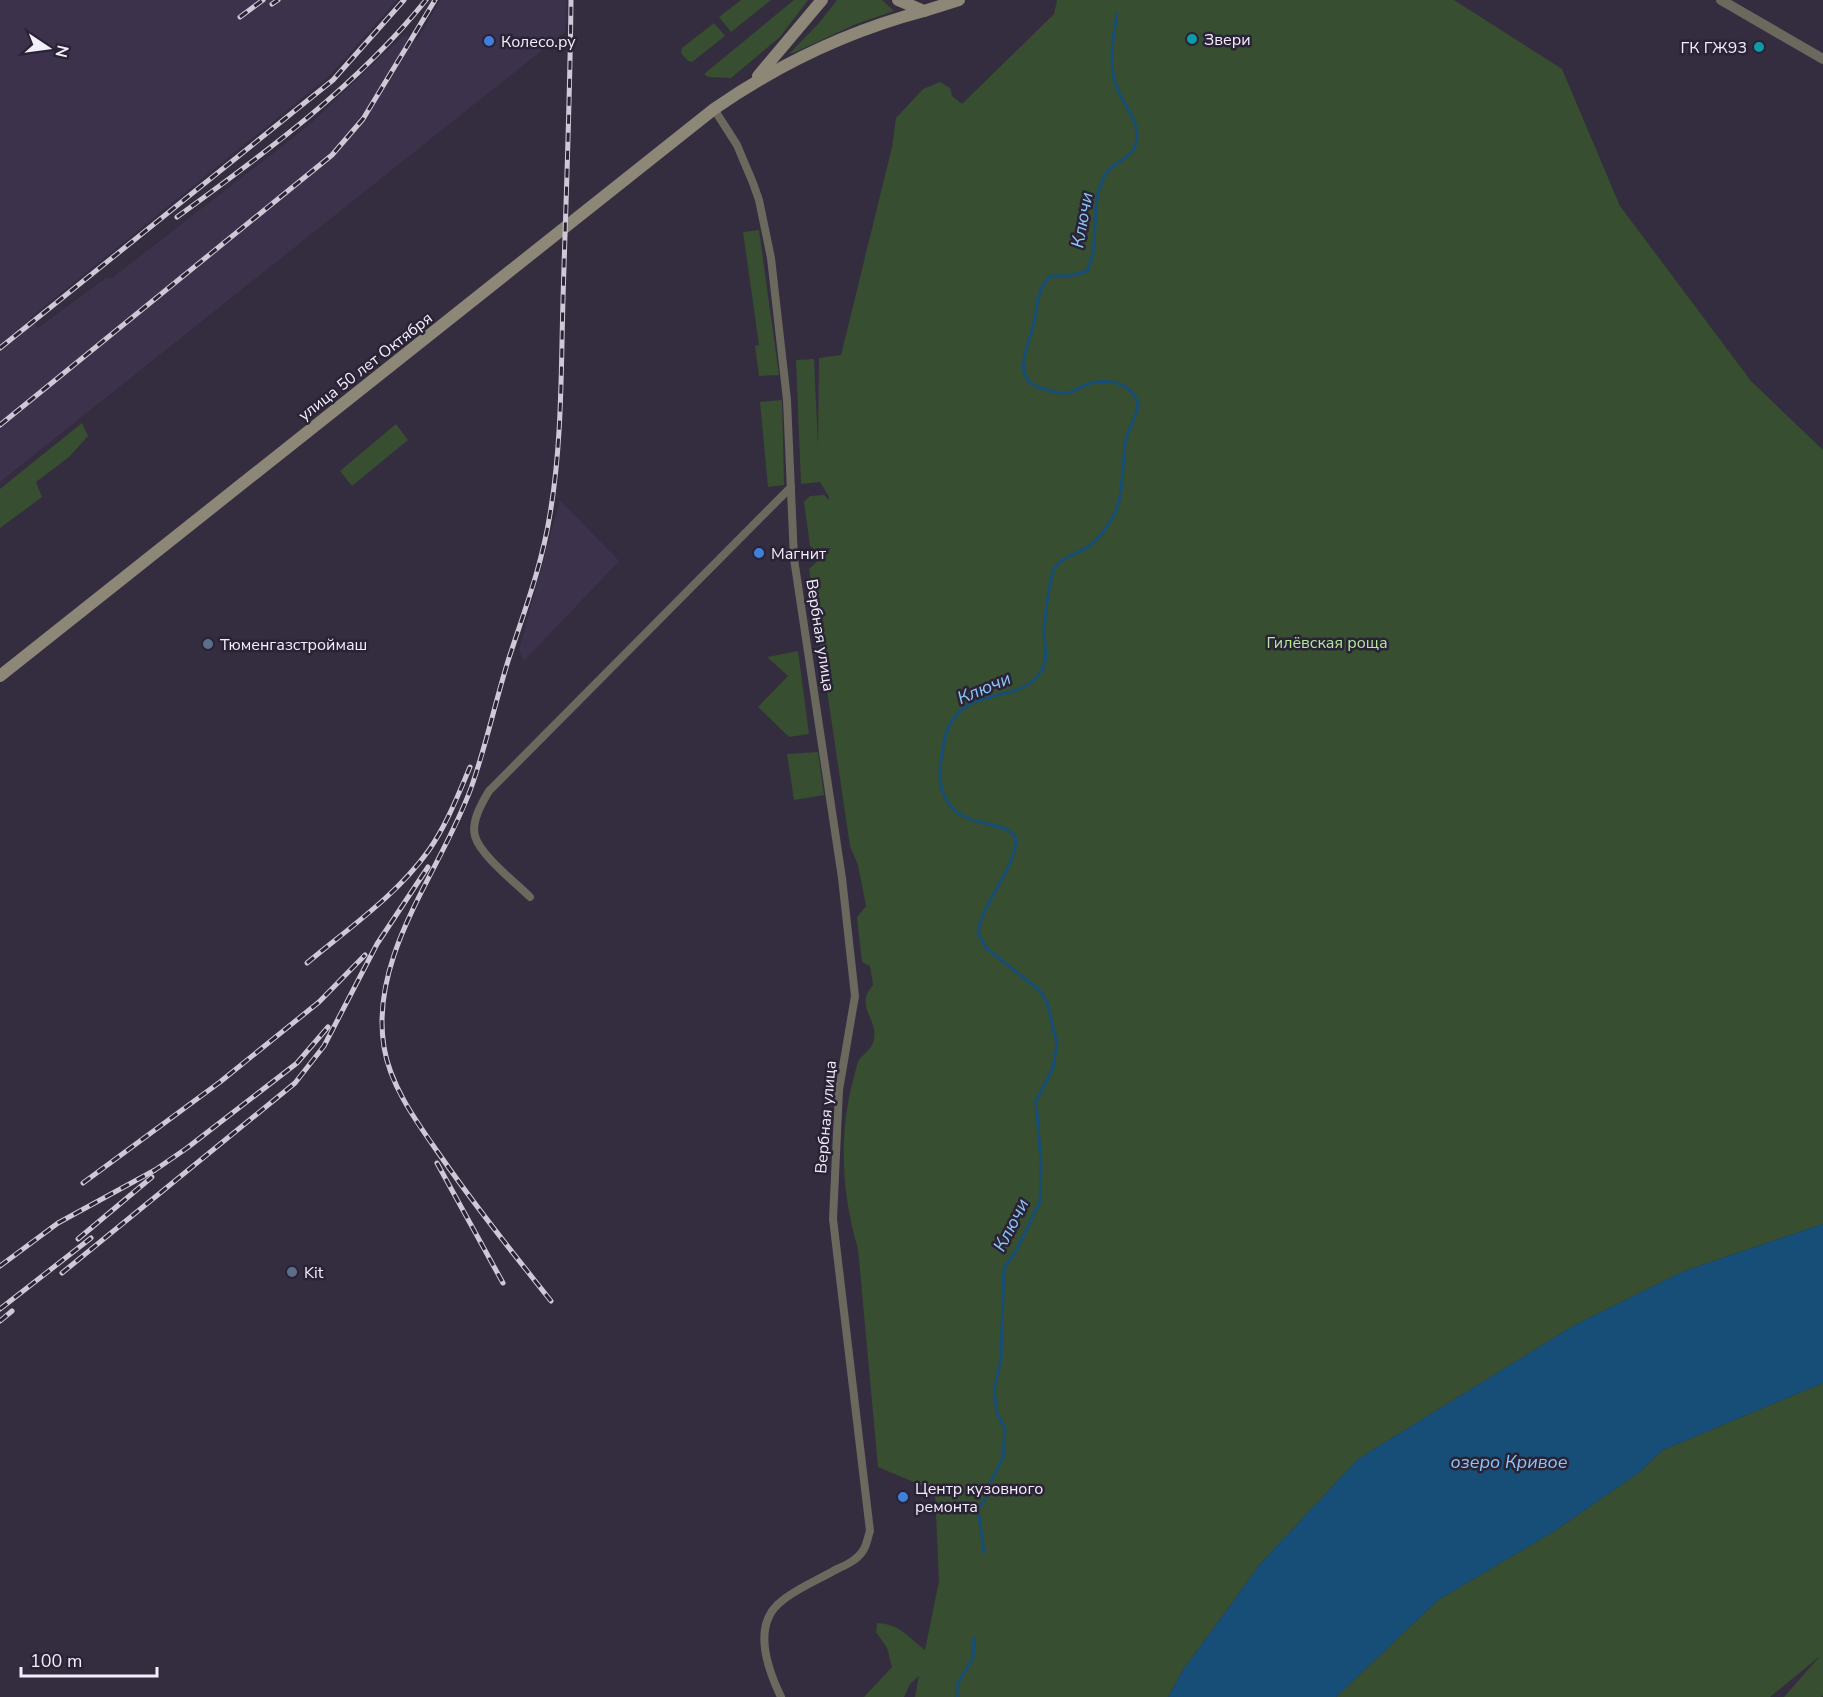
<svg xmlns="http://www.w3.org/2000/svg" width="1823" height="1697" viewBox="0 0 1823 1697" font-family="'Nunito Sans',sans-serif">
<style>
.built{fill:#3d324c}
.green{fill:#374e30}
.water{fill:#164e77}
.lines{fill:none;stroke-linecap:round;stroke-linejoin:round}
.stream{stroke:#164e77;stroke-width:3}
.minor{stroke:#6b685e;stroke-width:8}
.tertiary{stroke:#6b685e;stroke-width:10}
.secondary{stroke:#8d8777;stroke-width:12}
.rail-casing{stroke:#cfc9d7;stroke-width:5}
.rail{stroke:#2a2235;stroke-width:3;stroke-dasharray:9;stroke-linecap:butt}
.culture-dot{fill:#0f9aa8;stroke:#2a2235;stroke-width:2}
.shop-dot{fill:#3f7fe0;stroke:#2a2235;stroke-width:2}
.service-dot{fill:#5c6f8a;stroke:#2a2235;stroke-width:2}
.labels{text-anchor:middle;stroke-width:5;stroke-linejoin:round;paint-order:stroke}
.poi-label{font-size:16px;fill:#f3eefb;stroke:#2a2235;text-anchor:start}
.street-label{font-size:16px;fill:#f3eefb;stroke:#2a2235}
.park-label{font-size:16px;fill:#aee99c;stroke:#2a2235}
.water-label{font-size:18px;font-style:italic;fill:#8ac6f9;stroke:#2a2235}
</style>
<rect width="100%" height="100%" fill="#342c3f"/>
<g class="built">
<path d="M0 0H397L329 76 30 318 38 328 106 278H112L308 126 404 35 417 41 440 0H566L565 32 0 482Z"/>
<path d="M560 500 619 561 524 661 519 650Z"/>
</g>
<g class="green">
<path d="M741 0H771L731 32 719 17Z"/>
<path d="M794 0H808L780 37 731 78 708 77 704 74Z"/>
<path d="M837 0H882L894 11 856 24 791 54 790 53 819 23Z"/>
<path d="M1057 0H1454L1562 69 1620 206 1751 381 1823 450V1224L1684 1271 1573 1326 1358 1459 1261 1563 1183 1670 1168 1697H915L919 1676 910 1684 904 1697H864L892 1667 887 1648 876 1632 877 1623C900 1624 908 1637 925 1650L939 1581 935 1491 878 1467 858 1249C841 1191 838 1132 855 1073 856 1070 857 1063 859 1060 864 1053 872 1050 874 1039 878 1018 854 1007 873 985L870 966 862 962 857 917 866 906 858 865 850 846 809 569 831 548 814 549 810 546 804 502 810 496 824 495 829 500V497L820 482 801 484 796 360 814 359 818 445 819 358 841 355 892 147 896 118 923 89 940 82 950 88 952 96 962 104 1054 14Z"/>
<path d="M714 23 725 36 692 62 688 61 681 53 682 48Z"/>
<path d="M759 230 779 375 759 376 755 346 759 345 743 232Z"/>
<path d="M782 400 784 485 768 487 760 402Z"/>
<path d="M82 423 88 436 69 457 36 482 42 497 0 528V489Z"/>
<path d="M396 424 408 440 352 486 340 471Z"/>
<path d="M798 651 809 734 789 737 758 707 788 676 767 657Z"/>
<path d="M818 752 824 795 794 800 787 754Z"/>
<path d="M1823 1383V1695L1821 1697H1784L1820 1656 1770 1697H1336L1438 1600 1553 1532 1637 1474 1663 1450Z"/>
</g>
<path class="water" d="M1823 1224V1383L1663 1450 1637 1474 1553 1532 1438 1600 1336 1697H1168L1183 1670 1261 1563 1358 1459 1573 1326 1684 1271Z"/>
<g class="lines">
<g class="stream">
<path d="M984 1552 978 1509 988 1495 991 1481 1003 1458 1005 1429 997 1413 994 1390 1001 1359 1004 1268 1015 1253 1040 1202 1041 1163 1036 1101 1053 1068 1057 1044 1047 1002 1039 990 986 948 978 933C982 902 1015 870 1016 838 1002 816 959 833 943 793 938 778 940 763 943 748 953 677 1018 711 1042 670 1048 659 1045 647 1044 635 1044 623 1049 583 1053 572 1058 557 1077 555 1089 546 1100 538 1110 523 1116 511 1124 492 1122 460 1126 439 1129 428 1137 416 1138 405 1138 401 1135 396 1132 393 1124 381 1104 380 1091 383 1082 385 1075 392 1066 393 1058 394 1051 391 1044 389 1012 381 1025 354 1032 330 1038 312 1035 289 1051 276H1069L1087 271C1102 241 1087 202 1107 172 1118 158 1137 159 1137 134 1136 116 1123 104 1117 88 1108 66 1113 37 1117 14"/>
<path d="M957 1697V1685L973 1658 974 1638"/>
</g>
<g class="minor">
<path d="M714 109 737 145 753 183 759 200 771 258 787 400 794 559 842 878 855 996 839 1090 833 1219 870 1531C868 1536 867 1544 864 1549 858 1560 846 1565 835 1570 818 1580 798 1588 783 1600 751 1623 767 1668 781 1697"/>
<path d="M530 897C516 883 480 855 475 836 471 821 482 803 489 791L791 487"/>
</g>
<path class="tertiary" d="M1721 0 1823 59"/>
<g class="secondary">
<path d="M898 0 924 11 959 0"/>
<path d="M758 76 822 0"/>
<path d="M0 676 714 109C779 64 848 31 924 11"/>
</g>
<defs>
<g id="rail">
<path d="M272 4 278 0"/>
<path d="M240 17 263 0"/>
<path d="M177 217C265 153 358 85 426 0"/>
<path d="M0 348 333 80 404 0"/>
<path d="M0 425 332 155 363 119 435 0"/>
<path d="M307 963C349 928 397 895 429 850 447 824 458 795 470 767"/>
<path d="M437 1163 503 1283"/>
<path d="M83 1183 220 1082 319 1002 365 955"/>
<path d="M78 1239 152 1177"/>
<path d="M0 1266 58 1223 155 1170 187 1148 297 1063 328 1027"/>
<path d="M62 1273 295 1083 324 1046 377 944 428 867"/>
<path d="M551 1301C512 1252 473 1203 437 1151 416 1121 390 1085 384 1047 369 955 441 871 471 788 486 746 495 703 508 661 524 612 542 565 550 514 562 444 561 370 563 299 566 199 570 100 571 0"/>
<path d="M0 1309 91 1238"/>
<path d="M0 1321 12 1311"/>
</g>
</defs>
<use href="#rail" class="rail-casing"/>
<use href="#rail" class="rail"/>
</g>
<g class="culture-dot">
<circle cx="1192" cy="39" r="6"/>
<circle cx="1759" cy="47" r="6"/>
</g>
<g class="shop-dot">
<circle cx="489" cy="41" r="6"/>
<circle cx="759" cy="553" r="6"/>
<circle cx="903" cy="1497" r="6"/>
</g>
<g class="service-dot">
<circle cx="208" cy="644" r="6"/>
<circle cx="292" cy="1272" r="6"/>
</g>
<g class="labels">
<g class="poi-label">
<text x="1204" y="45">Звери</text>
<text x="501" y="47">Колесо.ру</text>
<text x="1747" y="53" text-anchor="end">ГК ГЖ93</text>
<text x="771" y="559">Магнит</text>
<text x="220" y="650">Тюменгазстроймаш</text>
<text x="304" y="1278">Kit</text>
<text x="915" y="1494">Центр кузовного<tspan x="915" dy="18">ремонта</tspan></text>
</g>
<g class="street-label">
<text transform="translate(365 366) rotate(-38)" y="6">улица 50 лет Октября</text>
<text transform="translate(821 635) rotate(81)" y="6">Вербная улица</text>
<text transform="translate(825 1117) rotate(-85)" y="6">Вербная улица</text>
</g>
<g class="park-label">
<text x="1327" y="648">Гилёвская роща</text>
</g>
<g class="water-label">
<text transform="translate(1082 220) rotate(-80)" y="6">Ключи</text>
<text transform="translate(984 688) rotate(-23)" y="6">Ключи</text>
<text transform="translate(1011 1225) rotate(-63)" y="6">Ключи</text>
<text x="1509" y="1468">озеро Кривое</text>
</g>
</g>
<g transform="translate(48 48) rotate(103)" stroke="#2a2235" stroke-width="4.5" paint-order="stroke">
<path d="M0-4.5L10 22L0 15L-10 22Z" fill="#f3eefb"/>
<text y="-9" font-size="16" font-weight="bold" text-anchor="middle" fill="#f3eefb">N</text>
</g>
<path d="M21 1667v9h136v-9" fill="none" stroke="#f3eefb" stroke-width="3"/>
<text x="30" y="1667" font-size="18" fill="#f3eefb" stroke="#2a2235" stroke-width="4.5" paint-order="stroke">100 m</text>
</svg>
